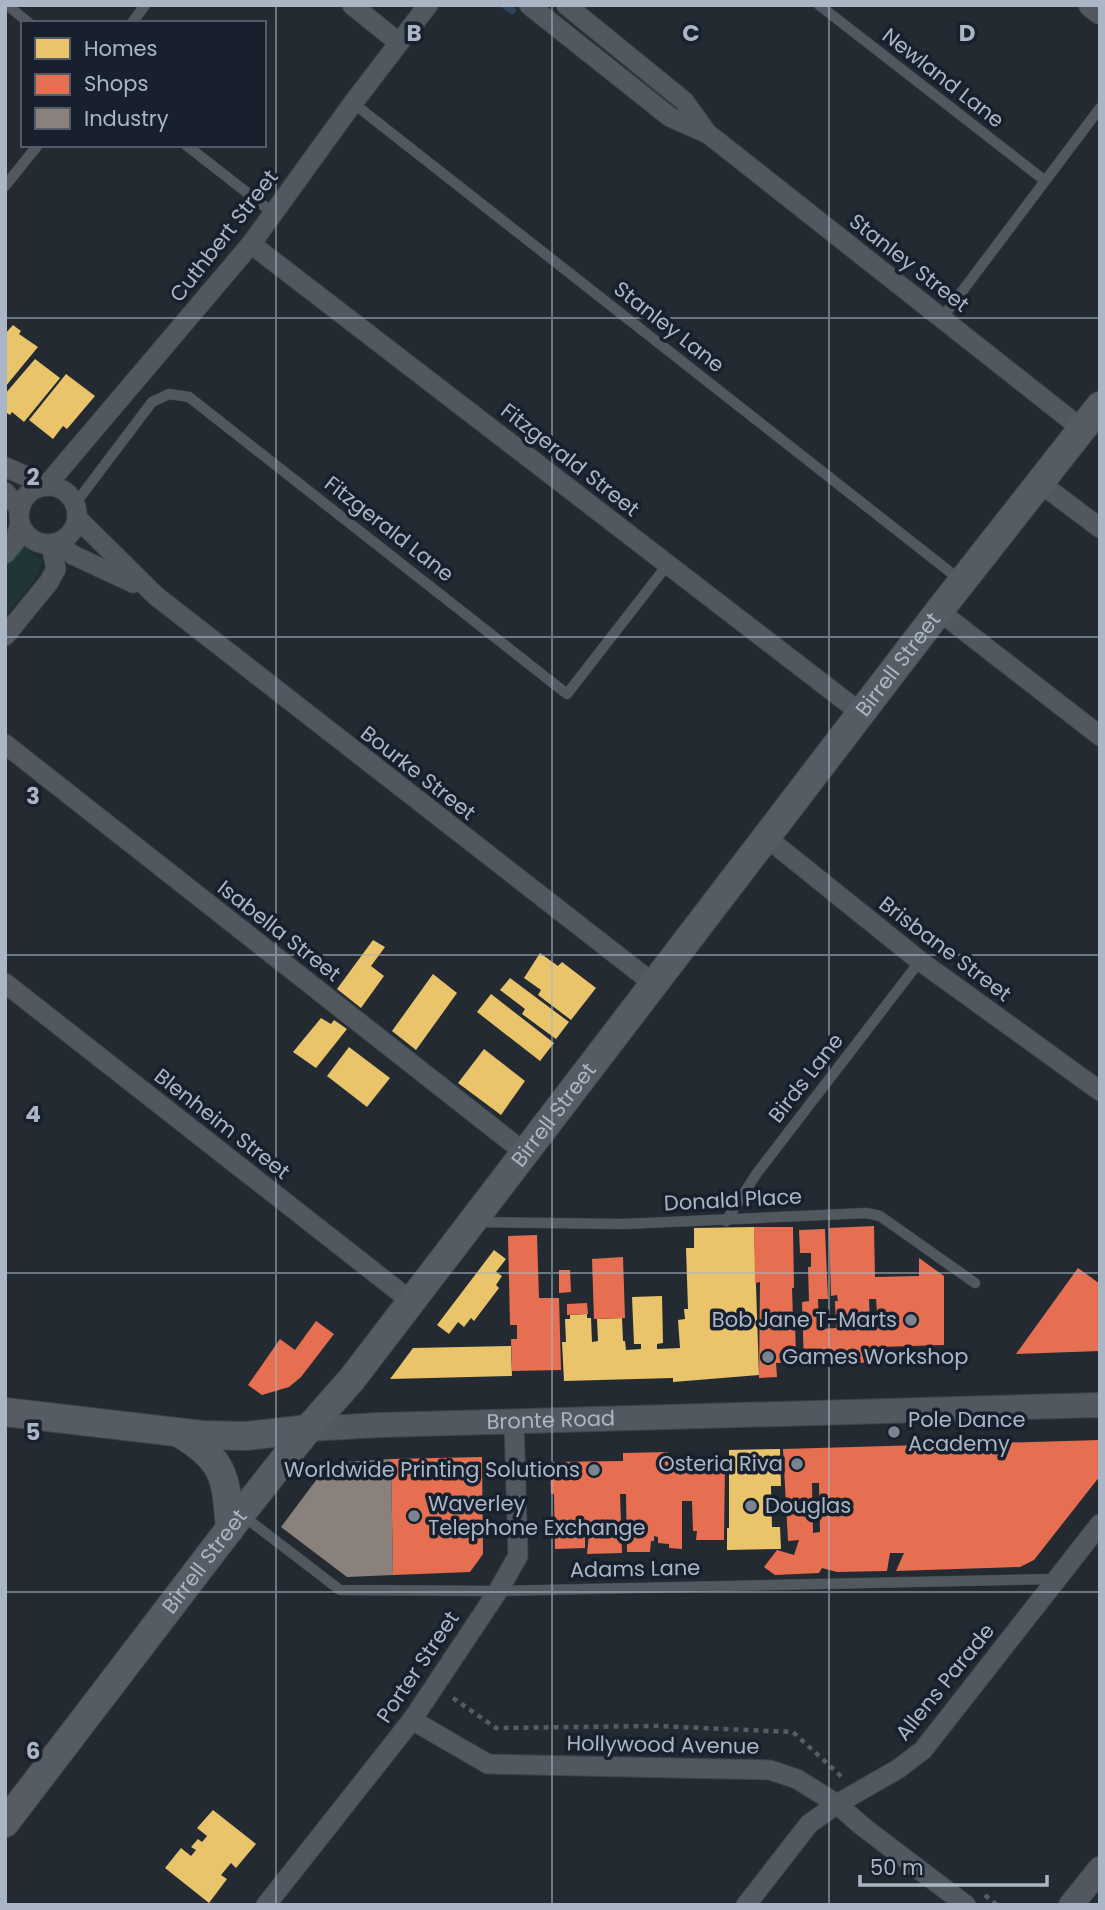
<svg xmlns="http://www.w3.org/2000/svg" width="1105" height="1910" viewBox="0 0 1105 1910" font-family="Poppins,sans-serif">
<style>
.green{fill:#203537}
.homes{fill:#e9c46a}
.shops{fill:#e76f51;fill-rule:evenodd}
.industry{fill:#8a817c}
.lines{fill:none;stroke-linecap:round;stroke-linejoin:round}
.stream{stroke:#2e435c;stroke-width:8}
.service-casing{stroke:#3f444a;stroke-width:11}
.minor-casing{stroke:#3f444a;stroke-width:21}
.tertiary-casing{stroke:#3f444a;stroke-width:26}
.secondary-casing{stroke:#3f444a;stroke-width:30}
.path{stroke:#555d64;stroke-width:4.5;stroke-dasharray:5 5;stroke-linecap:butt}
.service{stroke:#525860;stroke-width:10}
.minor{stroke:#525860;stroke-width:19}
.tertiary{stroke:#525860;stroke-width:24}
.secondary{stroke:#565c64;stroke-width:28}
.grid{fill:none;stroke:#aab6c5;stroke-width:2;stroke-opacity:0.55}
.poi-dot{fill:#7b8591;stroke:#17202c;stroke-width:2.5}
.labels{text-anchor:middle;stroke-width:7;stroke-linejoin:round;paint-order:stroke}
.street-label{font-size:21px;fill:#aab6c5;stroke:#17202c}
.poi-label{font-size:21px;fill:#aab6c5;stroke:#17202c;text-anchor:start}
.grid-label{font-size:23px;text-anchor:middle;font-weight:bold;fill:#aab6c5;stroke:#17202c;stroke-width:7;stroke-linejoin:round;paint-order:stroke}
</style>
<rect width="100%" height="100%" fill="#232a31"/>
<path class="green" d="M25 547 42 560C39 581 18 600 5 616V561L19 548Z"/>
<g class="homes">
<path d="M13 325 21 331 19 334 38 347 5 387V334Z"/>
<path d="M35 359 60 378 24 422 12 412 10 415 5 412V394Z"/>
<path d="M66 374 95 396 67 429 63 426 53 439 29 420Z"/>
<path d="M373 940 385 947 371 966 384 976 361 1008 337 989Z"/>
<path d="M540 953 558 966 562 962 596 988 571 1020 538 995 541 990 524 978Z"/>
<path d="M433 974 457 993 416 1050 392 1031Z"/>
<path d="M510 978 569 1022 556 1039 522 1014 525 1009 500 990Z"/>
<path d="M491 994 554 1043 540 1061 477 1012Z"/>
<path d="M321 1018 331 1024 334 1020 347 1029 316 1068 293 1052Z"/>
<path d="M349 1047 390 1078 367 1107 327 1076Z"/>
<path d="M484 1049 525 1081 501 1115 458 1083Z"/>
<path d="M754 1227 759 1375 673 1382V1378L564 1381 562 1342H566L565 1319H570V1315L587 1314V1318H591L592 1342 598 1341 597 1319 622 1318 623 1341H625L626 1350 641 1349V1344H634L632 1297 662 1296 663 1343 657 1344V1349L680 1348 678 1320 685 1319 684 1309H688L686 1248H694V1228Z"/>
<path d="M494 1250 506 1259 496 1272 502 1276 496 1285 499 1288 474 1321 471 1318 464 1327 458 1322 449 1334 437 1325Z"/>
<path d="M511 1346 512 1376 390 1379 413 1348Z"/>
<path d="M780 1449 781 1486H771L772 1527H780L781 1549 727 1550V1528H729V1450Z"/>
<path d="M213 1810 256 1844 236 1868 231 1863 221 1875 227 1879 209 1903 165 1868 181 1848 191 1856 196 1850 191 1847 198 1839 202 1842 207 1836 197 1828Z"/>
</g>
<g class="shops">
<path d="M874 1226 875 1277 919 1276V1258L944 1276V1345L878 1347 879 1362 804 1365 802 1302 809 1301 808 1267H811V1253H800L799 1230 825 1229 828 1299H818L819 1329 836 1328 835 1301H838L837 1295 831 1296 829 1228ZM869 1299H876L878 1325H870Z"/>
<path d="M754 1227H793L794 1288H792L793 1319H795L796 1362 776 1363 777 1377 759 1378 760 1282 755 1283Z"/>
<path d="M537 1235 539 1298H559L561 1370 512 1371 511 1339H517V1325H510L508 1236Z"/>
<path d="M623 1257 625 1318 594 1319 592 1259Z"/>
<path d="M1078 1268 1100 1284V1351L1016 1354Z"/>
<path d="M559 1270H570L571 1292 559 1293Z"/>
<path d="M587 1303 588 1314 567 1315V1304Z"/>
<path d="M316 1321 334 1334 301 1377 289 1387 262 1395 248 1385 280 1339 295 1350Z"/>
<path d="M1100 1440V1476L1034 1560 1020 1567 896 1571 904 1553H890L887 1571 837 1572 822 1568 819 1573 775 1575 764 1567 777 1550 794 1555 799 1540 788 1541 783 1449ZM812 1483H819L820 1532 813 1533Z"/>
<path d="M668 1452V1458L690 1457V1465H725L724 1540H696L697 1531H693L692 1501H682V1549L669 1548V1544L658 1543V1537L654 1536V1541H651L650 1552H627L626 1494H620L622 1553 587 1554 590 1524H585V1548L555 1549 554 1494H551L550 1462 623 1461V1453Z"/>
<path d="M482 1457 483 1554 470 1572 393 1575 391 1459Z"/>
</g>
<path class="industry" d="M391 1459 393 1575 347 1577 281 1527 326 1467 331 1463Z"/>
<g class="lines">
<path class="stream" d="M505 5 512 10"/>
<defs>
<g id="service">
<path d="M7 5 29 23"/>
<path d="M819 5 1044 180"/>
<path d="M132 23 145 5"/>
<path d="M353 103 959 579"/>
<path d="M186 145 273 213"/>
<path d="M5 186 38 145"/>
<path d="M942 318 1100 108"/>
<path d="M75 504 152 402 169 394 189 397 567 694 668 564"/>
<path d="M726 1221 757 1173 920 961"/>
<path d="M476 1222 624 1224 866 1213 880 1216 975 1283"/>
<path d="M242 1515 340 1590 498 1591 1055 1579"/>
</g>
<g id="minor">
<path d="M352 5 398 42"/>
<path d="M529 5 670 117 706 133"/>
<path d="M566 5 684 101 707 133 1082 429"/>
<path d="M251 244 861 713"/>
<path d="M5 467 28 477 40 487"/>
<path d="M1040 483 1100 528"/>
<circle cx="48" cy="515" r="29"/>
<path d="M46 486 251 244 353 103 428 5"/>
<path d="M5 492 20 509"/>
<path d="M77 518 156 596 654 984"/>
<path d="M57 544 73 555 133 583"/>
<path d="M5 554 15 542 20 523"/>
<path d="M939 611 1100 736"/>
<path d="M5 636 49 582 56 569 51 544"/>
<path d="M5 744 525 1153"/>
<path d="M767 838 920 961 1100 1091"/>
<path d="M5 983 411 1301"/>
<path d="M412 1720 488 1764 770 1770 797 1779 837 1804 862 1826 966 1905"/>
<path d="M266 1905 412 1720 498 1591 518 1556 514 1422"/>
<path d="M746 1905 809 1824 837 1804 898 1769 923 1750 1100 1524"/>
</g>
<g id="tertiary">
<path d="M1091 5 1100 12"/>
<path id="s1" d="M308 1429 380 1425 1100 1405"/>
<path d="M1071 1905 1100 1869"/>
</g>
<g id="secondary">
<path d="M5 1412 202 1435 246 1436 308 1429"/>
<path d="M179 1433C226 1460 226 1479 230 1529"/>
<path id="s2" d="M5 1823 241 1514 308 1429 352 1379 939 611 1100 406"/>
</g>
</defs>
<use href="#service" class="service-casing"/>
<use href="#minor" class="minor-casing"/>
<use href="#tertiary" class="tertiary-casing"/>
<use href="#secondary" class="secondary-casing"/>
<g class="path">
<path d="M453 1698 496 1728 657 1726 793 1732 843 1778"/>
<path d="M985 1895 997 1905"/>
</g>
<use href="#service" class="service"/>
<use href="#minor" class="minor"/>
<use href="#tertiary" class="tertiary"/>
<use href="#secondary" class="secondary"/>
</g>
<path class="grid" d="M276 5V1905M552 5V1905M829 5V1905M5 318H1100M5 637H1100M5 955H1100M5 1273H1100M5 1592H1100"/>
<g class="poi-dot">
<circle cx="911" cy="1320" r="7"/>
<circle cx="768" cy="1357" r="7"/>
<circle cx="894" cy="1432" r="7"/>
<circle cx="797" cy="1464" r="7"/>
<circle cx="594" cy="1470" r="7"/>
<circle cx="751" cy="1506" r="7"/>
<circle cx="414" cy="1516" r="7"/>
</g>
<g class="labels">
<g class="street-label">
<text transform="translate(943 78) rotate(38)" y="7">Newland Lane</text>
<text transform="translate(224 236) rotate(-52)" y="7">Cuthbert Street</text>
<text transform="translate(909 263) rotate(38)" y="7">Stanley Street</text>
<text transform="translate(669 327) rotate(38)" y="7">Stanley Lane</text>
<text transform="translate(570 460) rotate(38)" y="7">Fitzgerald Street</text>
<text transform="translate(389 529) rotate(38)" y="7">Fitzgerald Lane</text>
<text dy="7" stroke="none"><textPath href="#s2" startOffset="1463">Birrell Street</textPath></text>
<text transform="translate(418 773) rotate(38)" y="7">Bourke Street</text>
<text transform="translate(279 931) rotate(38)" y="7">Isabella Street</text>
<text transform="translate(945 949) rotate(37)" y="7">Brisbane Street</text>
<text transform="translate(806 1078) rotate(-52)" y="7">Birds Lane</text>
<text dy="7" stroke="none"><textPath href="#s2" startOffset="896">Birrell Street</textPath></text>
<text transform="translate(222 1124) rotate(38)" y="7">Blenheim Street</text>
<text transform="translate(733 1200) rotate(-3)" y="7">Donald Place</text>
<text dy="7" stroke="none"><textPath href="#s1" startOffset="243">Bronte Road</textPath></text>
<text dy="7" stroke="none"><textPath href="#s2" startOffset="329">Birrell Street</textPath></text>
<text transform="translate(635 1569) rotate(-1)" y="7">Adams Lane</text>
<text transform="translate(418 1667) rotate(-56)" y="7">Porter Street</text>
<text transform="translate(945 1682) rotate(-51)" y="7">Allens Parade</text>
<text transform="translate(663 1745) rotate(1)" y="7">Hollywood Avenue</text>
</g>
<g class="poi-label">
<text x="897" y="1327" text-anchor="end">Bob Jane T-Marts</text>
<text x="782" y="1364">Games Workshop</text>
<text x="908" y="1427">Pole Dance<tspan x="908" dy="24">Academy</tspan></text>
<text x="783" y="1471" text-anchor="end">Osteria Riva</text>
<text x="580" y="1477" text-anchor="end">Worldwide Printing Solutions</text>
<text x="428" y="1511">Waverley<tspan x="428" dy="24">Telephone Exchange</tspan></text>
<text x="765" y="1513">Douglas</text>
</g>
</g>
<g class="grid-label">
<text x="414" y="41">B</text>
<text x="691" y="41">C</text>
<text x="967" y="41">D</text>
<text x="33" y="485">2</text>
<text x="33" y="804">3</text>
<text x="33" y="1122">4</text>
<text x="33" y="1440">5</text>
<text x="33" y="1759">6</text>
</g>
<rect width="1105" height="1910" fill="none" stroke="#aab6c5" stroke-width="14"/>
<rect x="21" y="21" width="245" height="126" fill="#17202c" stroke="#525c69" stroke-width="2"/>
<rect x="35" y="38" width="35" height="21" fill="#e9c46a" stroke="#525c69" stroke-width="2"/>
<text x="84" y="56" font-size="21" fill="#aab6c5">Homes</text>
<rect x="35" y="74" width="35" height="21" fill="#e76f51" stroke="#525c69" stroke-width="2"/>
<text x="84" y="91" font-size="21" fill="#aab6c5">Shops</text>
<rect x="35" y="108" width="35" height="21" fill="#8a817c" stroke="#525c69" stroke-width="2"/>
<text x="84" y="126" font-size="21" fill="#aab6c5">Industry</text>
<path d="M860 1875v10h187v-10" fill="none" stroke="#aab6c5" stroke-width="3.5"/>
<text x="870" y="1875" font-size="21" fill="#aab6c5" stroke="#17202c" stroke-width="5" paint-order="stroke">50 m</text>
</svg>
